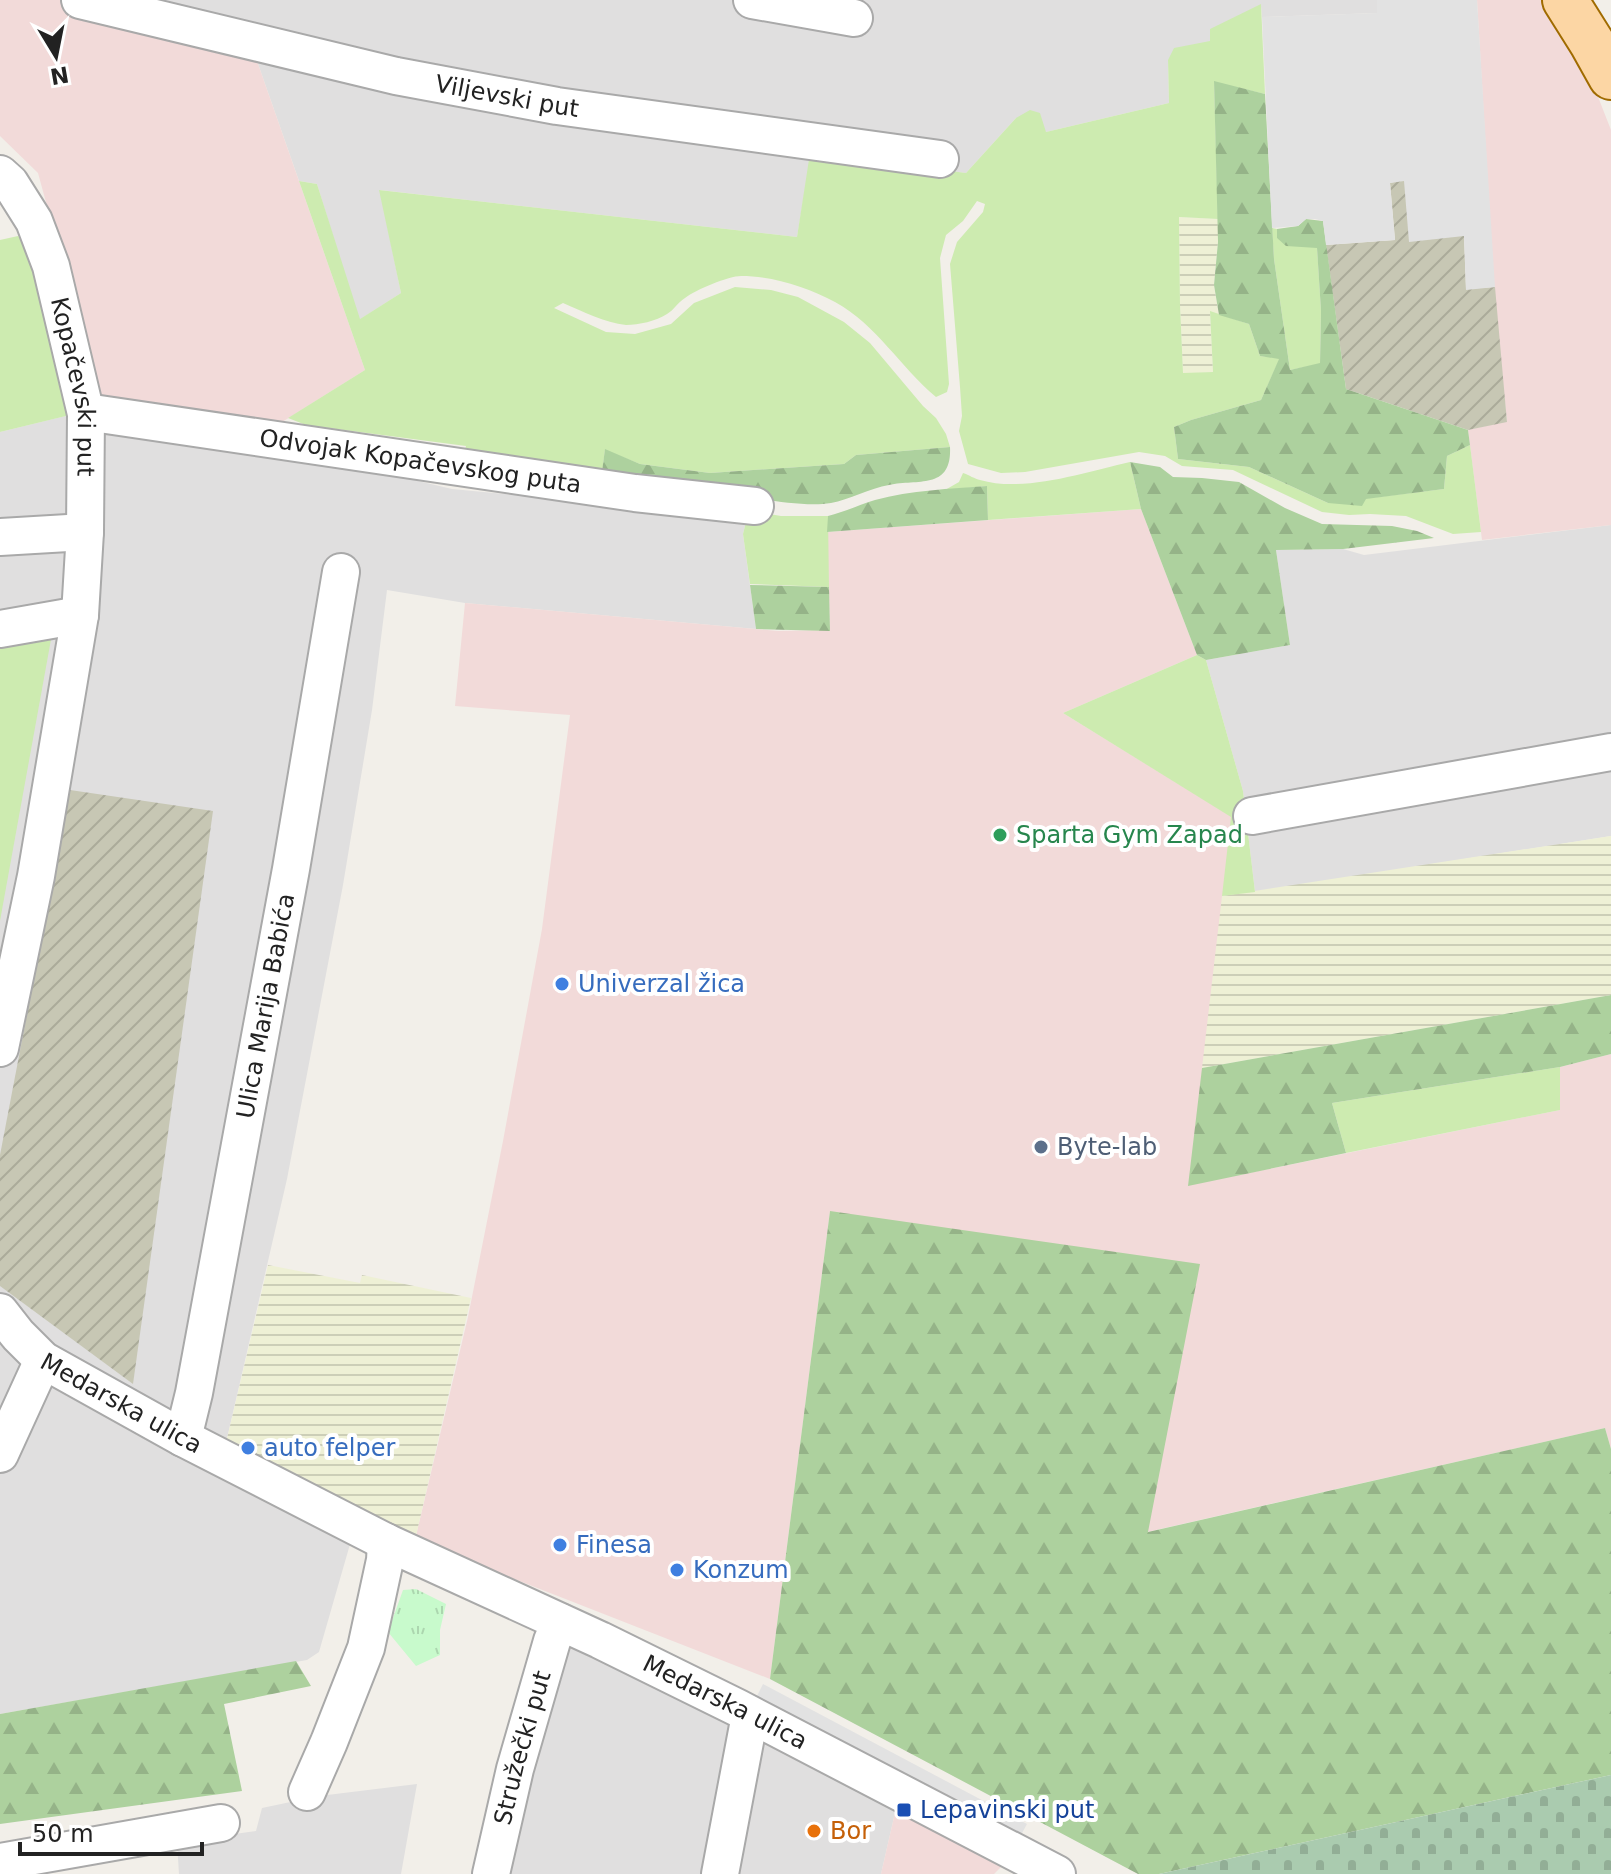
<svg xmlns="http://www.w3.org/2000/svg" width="1611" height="1874" viewBox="0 0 1611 1874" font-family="'DejaVu Sans',sans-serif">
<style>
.residential{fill:#e0dfdf}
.commercial{fill:#f2dad9}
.construction{fill:url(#construction-furrows)}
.farmland{fill:url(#farmland-rules)}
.grass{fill:#cdebb0}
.forest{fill:url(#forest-firs)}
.cemetery{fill:url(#cemetery-stones)}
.park{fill:url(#park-tufts)}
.parking{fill:#e2e2e2}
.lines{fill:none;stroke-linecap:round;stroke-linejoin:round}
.minor-casing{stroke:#a9a9a9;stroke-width:40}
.major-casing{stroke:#a06b00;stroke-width:48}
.minor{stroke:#fff;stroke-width:36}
.major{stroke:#fcd6a4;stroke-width:44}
.leisure-dot{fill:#2e9e5b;stroke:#fff;stroke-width:3}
.shop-dot{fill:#3f7fe0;stroke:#fff;stroke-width:3}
.service-dot{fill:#5c6f8a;stroke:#fff;stroke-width:3}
.transit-dot{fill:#1a4fb4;stroke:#fff;stroke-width:3}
.food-dot{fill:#e8710a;stroke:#fff;stroke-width:3}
.labels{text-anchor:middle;stroke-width:8;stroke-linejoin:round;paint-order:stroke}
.street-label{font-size:24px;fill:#222;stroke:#fff}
.leisure-label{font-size:24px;fill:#27864d;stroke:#fff;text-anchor:start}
.shop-label{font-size:24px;fill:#366cbe;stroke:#fff;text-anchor:start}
.service-label{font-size:24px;fill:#4e5e75;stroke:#fff;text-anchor:start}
.transit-label{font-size:24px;fill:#164399;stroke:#fff;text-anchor:start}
.food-label{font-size:24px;fill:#c56008;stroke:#fff;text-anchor:start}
</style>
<defs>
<pattern id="construction-furrows" width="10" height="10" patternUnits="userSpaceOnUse" patternTransform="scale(2)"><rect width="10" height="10" fill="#c7c7b4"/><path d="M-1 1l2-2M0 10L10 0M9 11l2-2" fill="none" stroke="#abab9a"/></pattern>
<pattern id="farmland-rules" width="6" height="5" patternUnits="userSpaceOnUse" patternTransform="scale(2)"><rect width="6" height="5" fill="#eef0d5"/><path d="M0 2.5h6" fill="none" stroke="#ccceb7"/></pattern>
<pattern id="forest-firs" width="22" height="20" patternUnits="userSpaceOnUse" patternTransform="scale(2)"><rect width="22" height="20" fill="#add19e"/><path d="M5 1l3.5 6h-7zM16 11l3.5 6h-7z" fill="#95b388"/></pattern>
<pattern id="cemetery-stones" width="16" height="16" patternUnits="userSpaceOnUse" patternTransform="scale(2)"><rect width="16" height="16" fill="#aacbaf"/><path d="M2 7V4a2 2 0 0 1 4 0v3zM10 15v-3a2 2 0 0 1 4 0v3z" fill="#92ae96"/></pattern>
<pattern id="park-tufts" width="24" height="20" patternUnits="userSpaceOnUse" patternTransform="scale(2)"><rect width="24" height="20" fill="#c8facc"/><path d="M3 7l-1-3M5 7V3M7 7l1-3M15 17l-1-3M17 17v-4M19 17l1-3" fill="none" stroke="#acd6af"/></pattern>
</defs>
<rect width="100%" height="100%" fill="#f2efe9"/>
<g class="residential">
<path d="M64 0H1377L1378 13 1262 17 1261 5 1211 41 1168 60 1169 103 1046 132 1016 118 966 173 811 154 797 237 380 190 401 293 359 320 317 184 299 181 257 61Z"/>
<path d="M102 407 452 489 645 507 748 514 743 534 756 629 465 603 387 590 372 710 343 885 287 1179 225 1447 359 1513 319 1652 307 1660 0 1714V432Z"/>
<path d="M1611 525V836L1255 892 1243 791 1206 660 1290 645 1276 550 1343 549 1364 555Z"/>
<path d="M570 1641 897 1804 881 1874H498Z"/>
<path d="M417 1784 401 1874H179L177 1842 256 1831 262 1808 319 1796Z"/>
</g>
<g class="commercial">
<path d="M0 0H64L257 61 365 370 271 429 102 407 38 173 0 136Z"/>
<path d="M1477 0H1542L1593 84 1611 130V525L1482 540 1468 430 1507 421 1495 305Z"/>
<path d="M1141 509 1197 655 1063 713 1232 817 1189 1185 1560 1110V1067L1611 1054V1449L1605 1428 1147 1532 830 1211 770 1679 415 1540 468 1317 503 1141 542 929 570 715 455 706 465 603 778 631 830 630 827 532Z"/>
<path d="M897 1804 1005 1863 994 1874H881Z"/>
</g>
<g class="construction">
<path d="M1404 180 1464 236 1466 289 1495 287 1507 422 1468 430 1346 389 1326 245 1395 240 1390 183Z"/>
<path d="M70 790 213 811 133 1384 0 1286V1155Z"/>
</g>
<g class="farmland">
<path d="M1179 217 1218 219V242L1214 285 1219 315 1210 312 1213 372 1183 374 1180 305Z"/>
<path d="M1611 836V995L1202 1068 1222 896Z"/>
<path d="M268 1265 360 1283 362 1275 471 1298 415 1540 225 1447Z"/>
</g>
<g class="grass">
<path d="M1261 4 1265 94 1214 82 1218 219 1179 217 1180 305 1183 373 1213 372 1210 311 1249 324 1260 356 1280 358 1261 400 1191 420 1174 427 1178 459 1249 467 1328 503 1444 489 1447 456 1470 445 1481 532 1453 534 1406 516 1370 514 1349 515 1322 512 1233 470 1182 466 1165 456 1139 452 1025 472 1001 473 968 464 959 431 962 416 960 387 950 264 957 242 983 212 985 204 977 201 963 221 946 235 940 258 949 384 947 392 936 397C900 367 877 325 835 302 807 287 773 276 741 276 729 276 695 290 685 298 678 302 674 310 667 314 656 321 639 325 626 325 605 323 582 311 563 303L554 308 606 332 635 334 671 324 694 303 735 287 771 290 798 297 844 322 870 343 923 406 936 418 946 434 950 447 856 455 844 464 710 473 640 464 605 450 601 479 552 469 551 461 518 457 501 461 463 457 466 446 306 425 288 418 365 370 299 181 317 184 360 319 401 293 379 190 797 237 810 153 966 173 1016 118 1030 110 1040 113 1046 132 1169 103 1168 60 1174 48 1210 41V29Z"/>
<path d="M1272 228 1277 229V238L1317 247 1321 311 1320 364 1290 370 1274 259Z"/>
<path d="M18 236 27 243 70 415 0 432V240Z"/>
<path d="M1130 462 1141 509 988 520 987 486 945 490 959 482 963 473C969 475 975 479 980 480 1024 493 1086 472 1130 462Z"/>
<path d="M757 512 781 516H828L829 587 750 584 743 534 748 514Z"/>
<path d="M52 634 0 921V643Z"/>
<path d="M1197 655 1206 660 1243 791 1255 892 1222 896 1231 817 1063 713Z"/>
<path d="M1560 1067V1110L1346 1153 1332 1103Z"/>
</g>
<g class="forest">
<path d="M1214 81 1265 94 1274 259 1290 370 1320 363 1321 311 1317 248 1286 246 1277 238V229L1298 226 1306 219 1323 221 1346 389 1468 430 1470 445 1447 456 1444 489 1366 499 1362 506 1328 503 1249 467 1178 459 1174 427 1191 420 1261 400 1279 359 1260 356 1249 324 1219 315 1214 285 1218 242Z"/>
<path d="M950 447C952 490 919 479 889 485 870 488 849 500 831 503 806 507 771 500 746 497 697 491 649 485 601 479L605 449 640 464 710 473 844 464 856 455Z"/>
<path d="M1130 462 1160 467 1173 477 1202 478 1239 482 1285 508 1322 524 1392 526 1417 531 1434 538 1343 549 1276 550 1290 645 1206 660 1197 655 1141 509Z"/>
<path d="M987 486 988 520 827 532 828 516C844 512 859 505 875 500 911 490 950 489 987 486Z"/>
<path d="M750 585 829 587 830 631 756 629Z"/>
<path d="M1611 995V1054L1560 1067 1332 1103 1346 1153 1188 1186 1202 1068Z"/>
<path d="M830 1211 1200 1264 1148 1532 1605 1428 1611 1449V1775L1159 1874H1138L770 1679Z"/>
<path d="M296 1661 311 1686 224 1704 242 1791 0 1824V1714Z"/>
</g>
<path class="cemetery" d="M1611 1775V1874H1159Z"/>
<path class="park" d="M416 1589 446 1604 440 1630V1655L416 1666 388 1632 403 1590Z"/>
<g class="parking">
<path d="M1377 0H1477L1495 287 1466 290 1464 236 1409 242 1404 181 1390 183 1395 240 1326 245 1323 221 1315 219H1306L1298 226 1272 228 1262 17 1377 13Z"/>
<path d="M763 1684 1027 1824 1016 1844 753 1704Z"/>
</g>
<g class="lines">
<defs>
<g id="minor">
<path id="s1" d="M80 0 396 76 557 106 940 159"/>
<path d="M752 0 854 18"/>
<path id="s2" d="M0 174 10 183 34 221 51 266 86 414 85 532 80 615 36 876 0 1048"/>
<path id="s3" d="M86 412 635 493 755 506"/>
<path d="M0 537 85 532"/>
<path d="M0 629 80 615"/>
<path d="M1252 816 1611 752"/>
<path id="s4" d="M0 1312 18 1335 43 1360 183 1438 386 1542 600 1640 738 1708 1057 1874"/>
<path id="s5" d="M183 1438 194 1393 291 869 341 572"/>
<path d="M0 1454 43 1360"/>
<path d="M307 1792 329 1742 366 1648 385 1560 386 1542"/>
<path d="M0 1862 221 1823"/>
<path id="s6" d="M491 1874 515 1769 552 1641 560 1622"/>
<path d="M720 1874 750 1715"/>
</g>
<path id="major" d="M1565 0 1592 43 1611 77"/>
</defs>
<use href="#minor" class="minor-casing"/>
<use href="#major" class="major-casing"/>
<use href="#minor" class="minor"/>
<use href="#major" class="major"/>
</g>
<circle class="leisure-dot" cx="1000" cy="835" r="8"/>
<g class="shop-dot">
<circle cx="562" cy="984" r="8"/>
<circle cx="248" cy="1448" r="8"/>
<circle cx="560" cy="1545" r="8"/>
<circle cx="677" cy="1570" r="8"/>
</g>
<circle class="service-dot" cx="1041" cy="1147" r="8"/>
<rect class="transit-dot" x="896" y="1802" width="16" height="16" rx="4"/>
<circle class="food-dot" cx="814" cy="1831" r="8"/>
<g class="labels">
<g class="street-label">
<text dy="8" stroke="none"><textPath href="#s1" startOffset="438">Viljevski put</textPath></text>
<text dy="8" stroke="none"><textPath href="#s2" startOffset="230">Kopačevski put</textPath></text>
<text dy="8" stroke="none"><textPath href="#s3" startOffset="338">Odvojak Kopačevskog puta</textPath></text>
<text dy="8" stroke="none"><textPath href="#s5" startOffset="440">Ulica Marija Babića</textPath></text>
<text dy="8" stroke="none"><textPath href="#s4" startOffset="154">Medarska ulica</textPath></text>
<text dy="8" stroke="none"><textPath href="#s4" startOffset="828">Medarska ulica</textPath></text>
<text dy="8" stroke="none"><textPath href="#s6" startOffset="130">Stružečki put</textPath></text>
</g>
<g class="leisure-label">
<text x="1016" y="843">Sparta Gym Zapad</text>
</g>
<g class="shop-label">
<text x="578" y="992">Univerzal žica</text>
<text x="264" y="1456">auto felper</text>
<text x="576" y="1553">Finesa</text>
<text x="693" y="1578">Konzum</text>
</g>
<g class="service-label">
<text x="1057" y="1155">Byte-lab</text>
</g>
<g class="transit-label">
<text x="920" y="1818">Lepavinski put</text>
</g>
<g class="food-label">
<text x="830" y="1839">Bor</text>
</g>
</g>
<g transform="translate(56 56) rotate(170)" stroke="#ffffff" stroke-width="6" paint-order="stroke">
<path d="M0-6L14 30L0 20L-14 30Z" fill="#222222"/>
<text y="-12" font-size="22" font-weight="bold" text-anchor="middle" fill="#222222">N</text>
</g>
<path d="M20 1842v12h182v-12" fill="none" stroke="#222222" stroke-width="4"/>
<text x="32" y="1842" font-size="24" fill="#222222" stroke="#ffffff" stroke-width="6" paint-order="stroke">50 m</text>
</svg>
